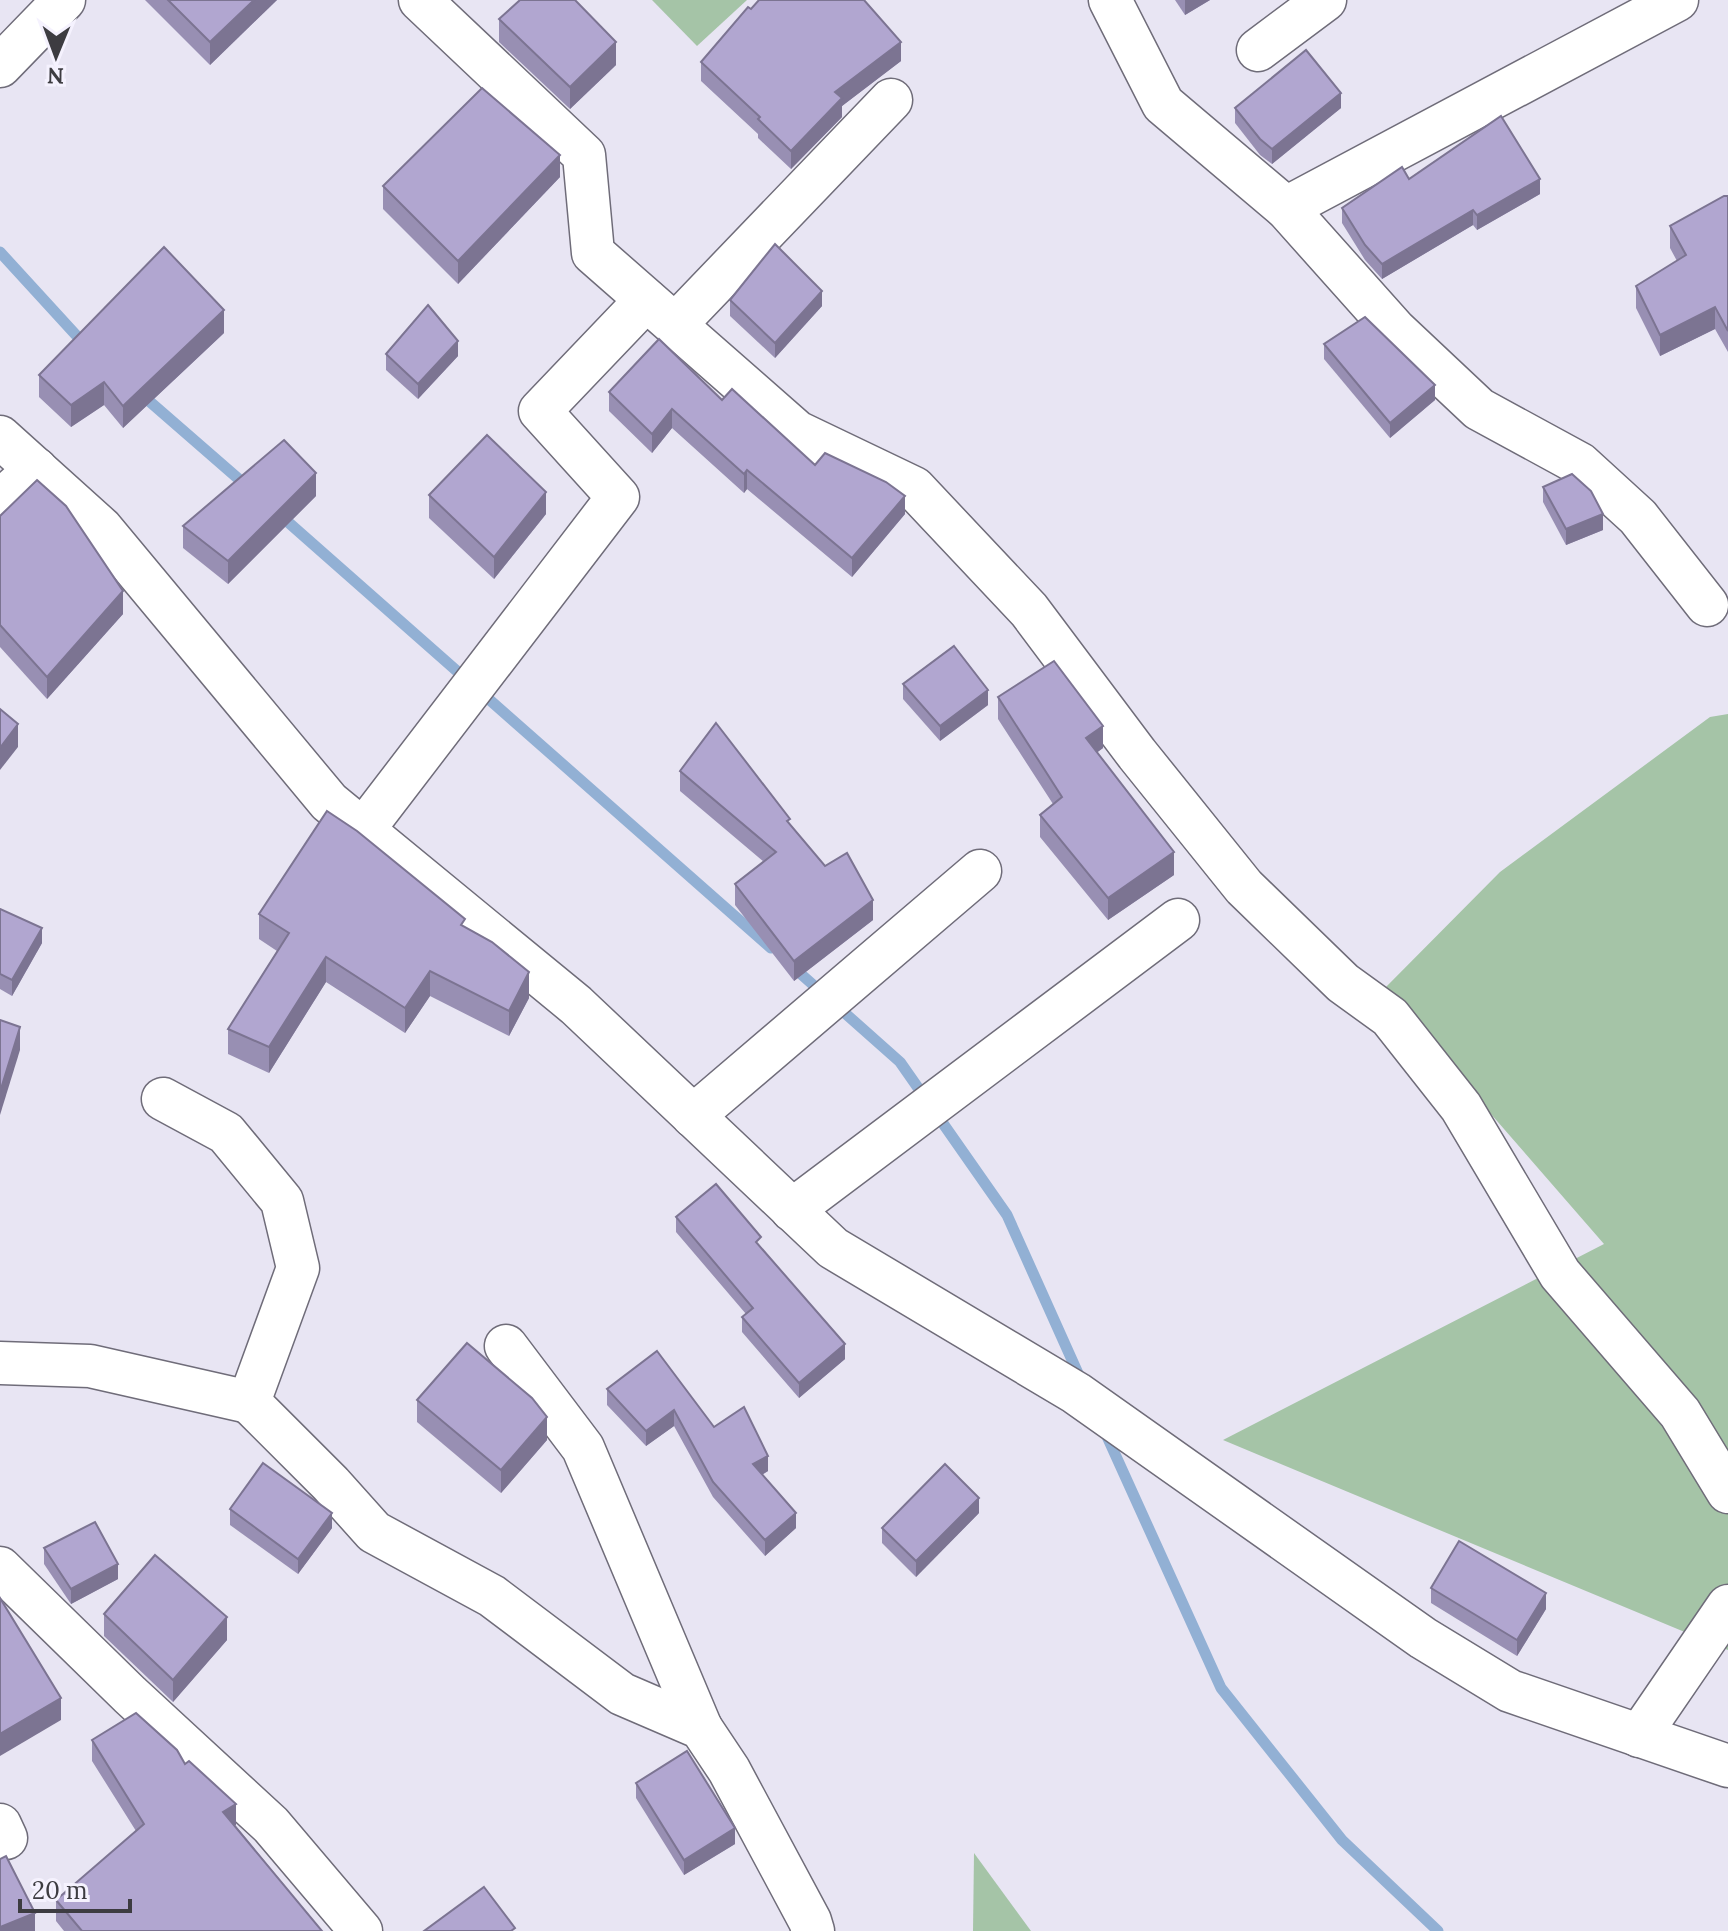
<svg xmlns="http://www.w3.org/2000/svg" width="1728" height="1931" viewBox="0 0 1728 1931" font-family="Lora,serif">
<style>
.green{fill:#a5c4a7}
.lines{fill:none;stroke-linecap:round;stroke-linejoin:round}
.stream{stroke:#92b0d4;stroke-width:11}
.minor-casing{stroke:#6f6c79;stroke-width:45}
.minor{stroke:#fff;stroke-width:42}
.wall{fill:#988fb3}
.shaded-wall{fill:#7c7492}
.building{fill:#b1a6d0;stroke:#7c7492;stroke-width:2}
</style>
<rect width="100%" height="100%" fill="#e8e5f3"/>
<g class="green">
<path d="M652 0H747L697 46Z"/>
<path d="M1728 714V1650L1223 1440 1604 1244 1383 990 1500 872 1710 717Z"/>
<path d="M974 1853 1031 1931H973Z"/>
</g>
<g class="lines">
<g class="stream">
<path d="M0 252 86 346"/>
<path d="M141 394 249 488"/>
<path d="M280 515 771 948"/>
<path d="M793 967 900 1062 1007 1215 1081 1380"/>
<path d="M1105 1432 1221 1688 1342 1840 1438 1931"/>
</g>
<defs>
<g id="minor">
<path d="M420 0 584 155 593 253 797 432 914 488 1029 610 1137 754 1244 887 1343 983 1390 1017 1461 1107 1560 1274 1680 1413 1728 1492"/>
<path d="M1110 0 1163 104 1286 208 1677 0"/>
<path d="M1258 50 1325 0"/>
<path d="M0 66 64 0"/>
<path d="M1286 208 1395 330 1479 409 1580 464 1638 517 1707 605"/>
<path d="M675 325 891 100"/>
<path d="M0 437 101 528 329 802 576 1005 833 1248 1076 1393 1423 1638 1510 1691 1728 1766"/>
<path d="M0 501 36 469"/>
<path d="M363 830 618 497 540 411 646 300"/>
<path d="M163 1099 226 1133 282 1201 298 1268 249 1402 331 1484 374 1532 492 1596 622 1694 701 1728 729 1770 810 1921 813 1931"/>
<path d="M693 1116 980 871"/>
<path d="M792 1210 1178 920"/>
<path d="M506 1346 583 1448 701 1728"/>
<path d="M0 1363 90 1366 249 1402"/>
<path d="M0 1568 130 1695 271 1825 361 1931"/>
<path d="M1639 1736 1728 1606"/>
<path d="M0 1825 6 1838"/>
</g>
</defs>
<use href="#minor" class="minor-casing"/>
<use href="#minor" class="minor"/>
</g>
<g class="wall">
<path d="M145 0H277L210 65Z"/>
<path d="M1175 0H1210L1185 15Z"/>
<path d="M751 9 901 61 842 106V117L791 169 758 138V134L701 81V62Z"/>
<path d="M499 19 616 65 570 109 499 42Z"/>
<path d="M1235 108H1341L1272 164 1260 155 1235 123Z"/>
<path d="M560 177 458 284 383 209V186Z"/>
<path d="M1409 179 1540 194 1477 230 1473 225 1382 279 1365 260 1342 223V208Z"/>
<path d="M1728 196V352L1715 329 1660 356 1636 308V286L1677 261 1670 248V226Z"/>
<path d="M730 300 822 306 775 358 730 316Z"/>
<path d="M224 333 123 428 104 405 71 427 39 397V375Z"/>
<path d="M1324 344 1435 400 1390 438 1324 359Z"/>
<path d="M386 354 458 356 418 399 386 370Z"/>
<path d="M609 392 722 400 815 465 905 514 852 577 747 489 744 493 672 428 652 453 609 411Z"/>
<path d="M1543 487 1603 530 1566 545 1543 502Z"/>
<path d="M429 495 546 514 494 579 429 518Z"/>
<path d="M316 496 228 584 183 548V526Z"/>
<path d="M0 516 123 614 47 699 0 647Z"/>
<path d="M903 684 988 705 940 741 903 699Z"/>
<path d="M998 697 1103 748 1097 752 1174 875 1108 920 1040 837V815L1053 804 998 719Z"/>
<path d="M680 771 790 824 825 866 873 920 794 981 735 905V884L764 862 680 791Z"/>
<path d="M0 909 42 943 12 996 0 989Z"/>
<path d="M259 914 465 928 529 998 509 1036 430 996 405 1033 326 982 269 1073 228 1054V1029L277 951 259 939Z"/>
<path d="M676 1217 761 1247 845 1359 799 1398 742 1332V1317L746 1314 676 1232Z"/>
<path d="M657 1351 714 1427 768 1471 762 1475 796 1528 765 1556 713 1497 674 1426 646 1446 607 1405V1389Z"/>
<path d="M417 1400 547 1440 501 1493 417 1422Z"/>
<path d="M230 1509 332 1528 298 1574 230 1525Z"/>
<path d="M979 1513 916 1577 882 1543V1528Z"/>
<path d="M44 1548 118 1579 71 1604 44 1564Z"/>
<path d="M1431 1588 1546 1609 1517 1656 1431 1603Z"/>
<path d="M104 1614 227 1640 173 1702 104 1636Z"/>
<path d="M92 1740 185 1764 322 1931H64L56 1921V1900L136 1831 92 1761Z"/>
<path d="M636 1783 735 1844 684 1875 636 1798Z"/>
</g>
<g class="shaded-wall">
<path d="M254 0H277L210 65V42Z"/>
<path d="M1185 0H1210L1185 15Z"/>
<path d="M616 42V65L570 109V87Z"/>
<path d="M901 42V61L842 106V117L791 169V151L835 92Z"/>
<path d="M1341 93V108L1272 164V149Z"/>
<path d="M560 155V177L458 284V261Z"/>
<path d="M1540 179V194L1477 230V215Z"/>
<path d="M1473 210V225L1382 279V264Z"/>
<path d="M822 291V306L775 358V343Z"/>
<path d="M1715 307V329L1660 356V335Z"/>
<path d="M224 310V333L123 428V406Z"/>
<path d="M458 341V356L418 399V384Z"/>
<path d="M104 382V405L71 427V405Z"/>
<path d="M1435 385V400L1390 438V423Z"/>
<path d="M672 409V428L652 453V434Z"/>
<path d="M747 470V489L744 493V474Z"/>
<path d="M316 473V496L228 584V561Z"/>
<path d="M546 492V514L494 579V557Z"/>
<path d="M905 496V514L852 577V558Z"/>
<path d="M1603 514V530L1566 545V529Z"/>
<path d="M123 591V614L47 699V677Z"/>
<path d="M988 690V705L940 741V726Z"/>
<path d="M18 724V747L0 770V748Z"/>
<path d="M1103 726V748L1086 761V738Z"/>
<path d="M1174 852V875L1108 920V898Z"/>
<path d="M873 900V920L794 981V961Z"/>
<path d="M42 928V943L12 996V980Z"/>
<path d="M326 957V982L269 1073V1047Z"/>
<path d="M430 971V996L405 1033V1008Z"/>
<path d="M529 972V998L509 1036V1011Z"/>
<path d="M20 1027V1050L0 1115V1092Z"/>
<path d="M845 1344V1359L799 1398V1383Z"/>
<path d="M674 1410V1426L646 1446V1431Z"/>
<path d="M547 1417V1440L501 1493V1470Z"/>
<path d="M768 1456V1471L753 1480V1464Z"/>
<path d="M979 1498V1513L916 1577V1561Z"/>
<path d="M332 1513V1528L298 1574V1559Z"/>
<path d="M796 1513V1528L765 1556V1540Z"/>
<path d="M118 1564V1579L71 1604V1589Z"/>
<path d="M1546 1593V1609L1517 1656V1640Z"/>
<path d="M227 1617V1640L173 1702V1680Z"/>
<path d="M61 1698V1720L0 1756V1734Z"/>
<path d="M236 1804V1825L223 1832V1812Z"/>
<path d="M735 1828V1844L684 1875V1860Z"/>
<path d="M35 1913V1931H0V1927Z"/>
</g>
<g class="building">
<path d="M168 0H254L210 42Z"/>
<path d="M520 0H575L616 42 570 87 499 19Z"/>
<path d="M759 0H864L901 42 835 92 842 98 791 151 758 119 760 117 701 62 748 7 751 9Z"/>
<path d="M1306 50 1341 93 1272 149 1260 139 1235 108Z"/>
<path d="M482 88 560 155 458 261 383 186Z"/>
<path d="M1501 116 1540 179 1477 215 1473 210 1382 264 1365 245 1342 208 1402 167 1409 179Z"/>
<path d="M1724 196H1728V331L1715 307 1660 335 1636 286 1686 255 1670 226Z"/>
<path d="M775 244 822 291 775 343 730 300Z"/>
<path d="M164 247 224 310 123 406 104 382 71 405 39 375Z"/>
<path d="M428 305 458 341 418 384 386 354Z"/>
<path d="M1365 317 1435 385 1390 423 1324 344Z"/>
<path d="M659 339 722 400 732 389 815 465 825 453 886 482 905 496 852 558 747 470 744 474 672 409 652 434 609 392Z"/>
<path d="M487 435 546 492 494 557 429 495Z"/>
<path d="M284 440 316 473 228 561 183 526Z"/>
<path d="M1572 474 1591 491 1603 514 1566 529 1543 487Z"/>
<path d="M37 480 66 506 123 591 47 677 0 625V516Z"/>
<path d="M954 646 988 690 940 726 903 684Z"/>
<path d="M1054 661 1103 726 1086 738 1174 852 1108 898 1040 815 1062 797 998 697Z"/>
<path d="M0 709 18 724 0 748Z"/>
<path d="M716 723 790 819 787 821 825 866 847 853 873 900 794 961 735 884 776 852 680 771Z"/>
<path d="M327 811 357 831 465 919 461 925 492 942 529 972 509 1011 430 971 405 1008 326 957 269 1047 228 1029 289 933 259 914Z"/>
<path d="M0 909 42 928 12 980 0 974Z"/>
<path d="M0 1020 20 1027 0 1092Z"/>
<path d="M716 1184 761 1237 756 1242 845 1344 799 1383 742 1317 753 1308 676 1217Z"/>
<path d="M467 1343 532 1398 547 1417 501 1470 417 1400Z"/>
<path d="M657 1351 714 1427 744 1407 768 1456 753 1464 796 1513 765 1540 713 1482 674 1410 646 1431 607 1389Z"/>
<path d="M263 1463 332 1513 298 1559 230 1509Z"/>
<path d="M945 1464 979 1498 916 1561 882 1528Z"/>
<path d="M95 1522 118 1564 71 1589 44 1548Z"/>
<path d="M1459 1541 1546 1593 1517 1640 1431 1588Z"/>
<path d="M155 1555 227 1617 173 1680 104 1614Z"/>
<path d="M0 1598 61 1698 0 1734Z"/>
<path d="M136 1713 177 1750 185 1764 189 1761 236 1804 223 1812 322 1931H82L56 1900 144 1824 92 1740Z"/>
<path d="M687 1751 735 1828 684 1860 636 1783Z"/>
<path d="M6 1856 35 1913 0 1927V1859Z"/>
<path d="M484 1887 515 1928 511 1931H424Z"/>
</g>
<g transform="translate(56 56) rotate(181)" stroke="#f5f2fe" stroke-width="6" paint-order="stroke">
<path d="M0-6L14 30L0 20L-14 30Z" fill="#3d3c41"/>
<text y="-12" font-size="22" font-weight="bold" text-anchor="middle" fill="#3d3c41">N</text>
</g>
<path d="M20 1899v12h110v-12" fill="none" stroke="#3d3c41" stroke-width="4"/>
<text x="32" y="1899" font-size="24" fill="#3d3c41" stroke="#f5f2fe" stroke-width="6" paint-order="stroke">20 m</text>
</svg>
